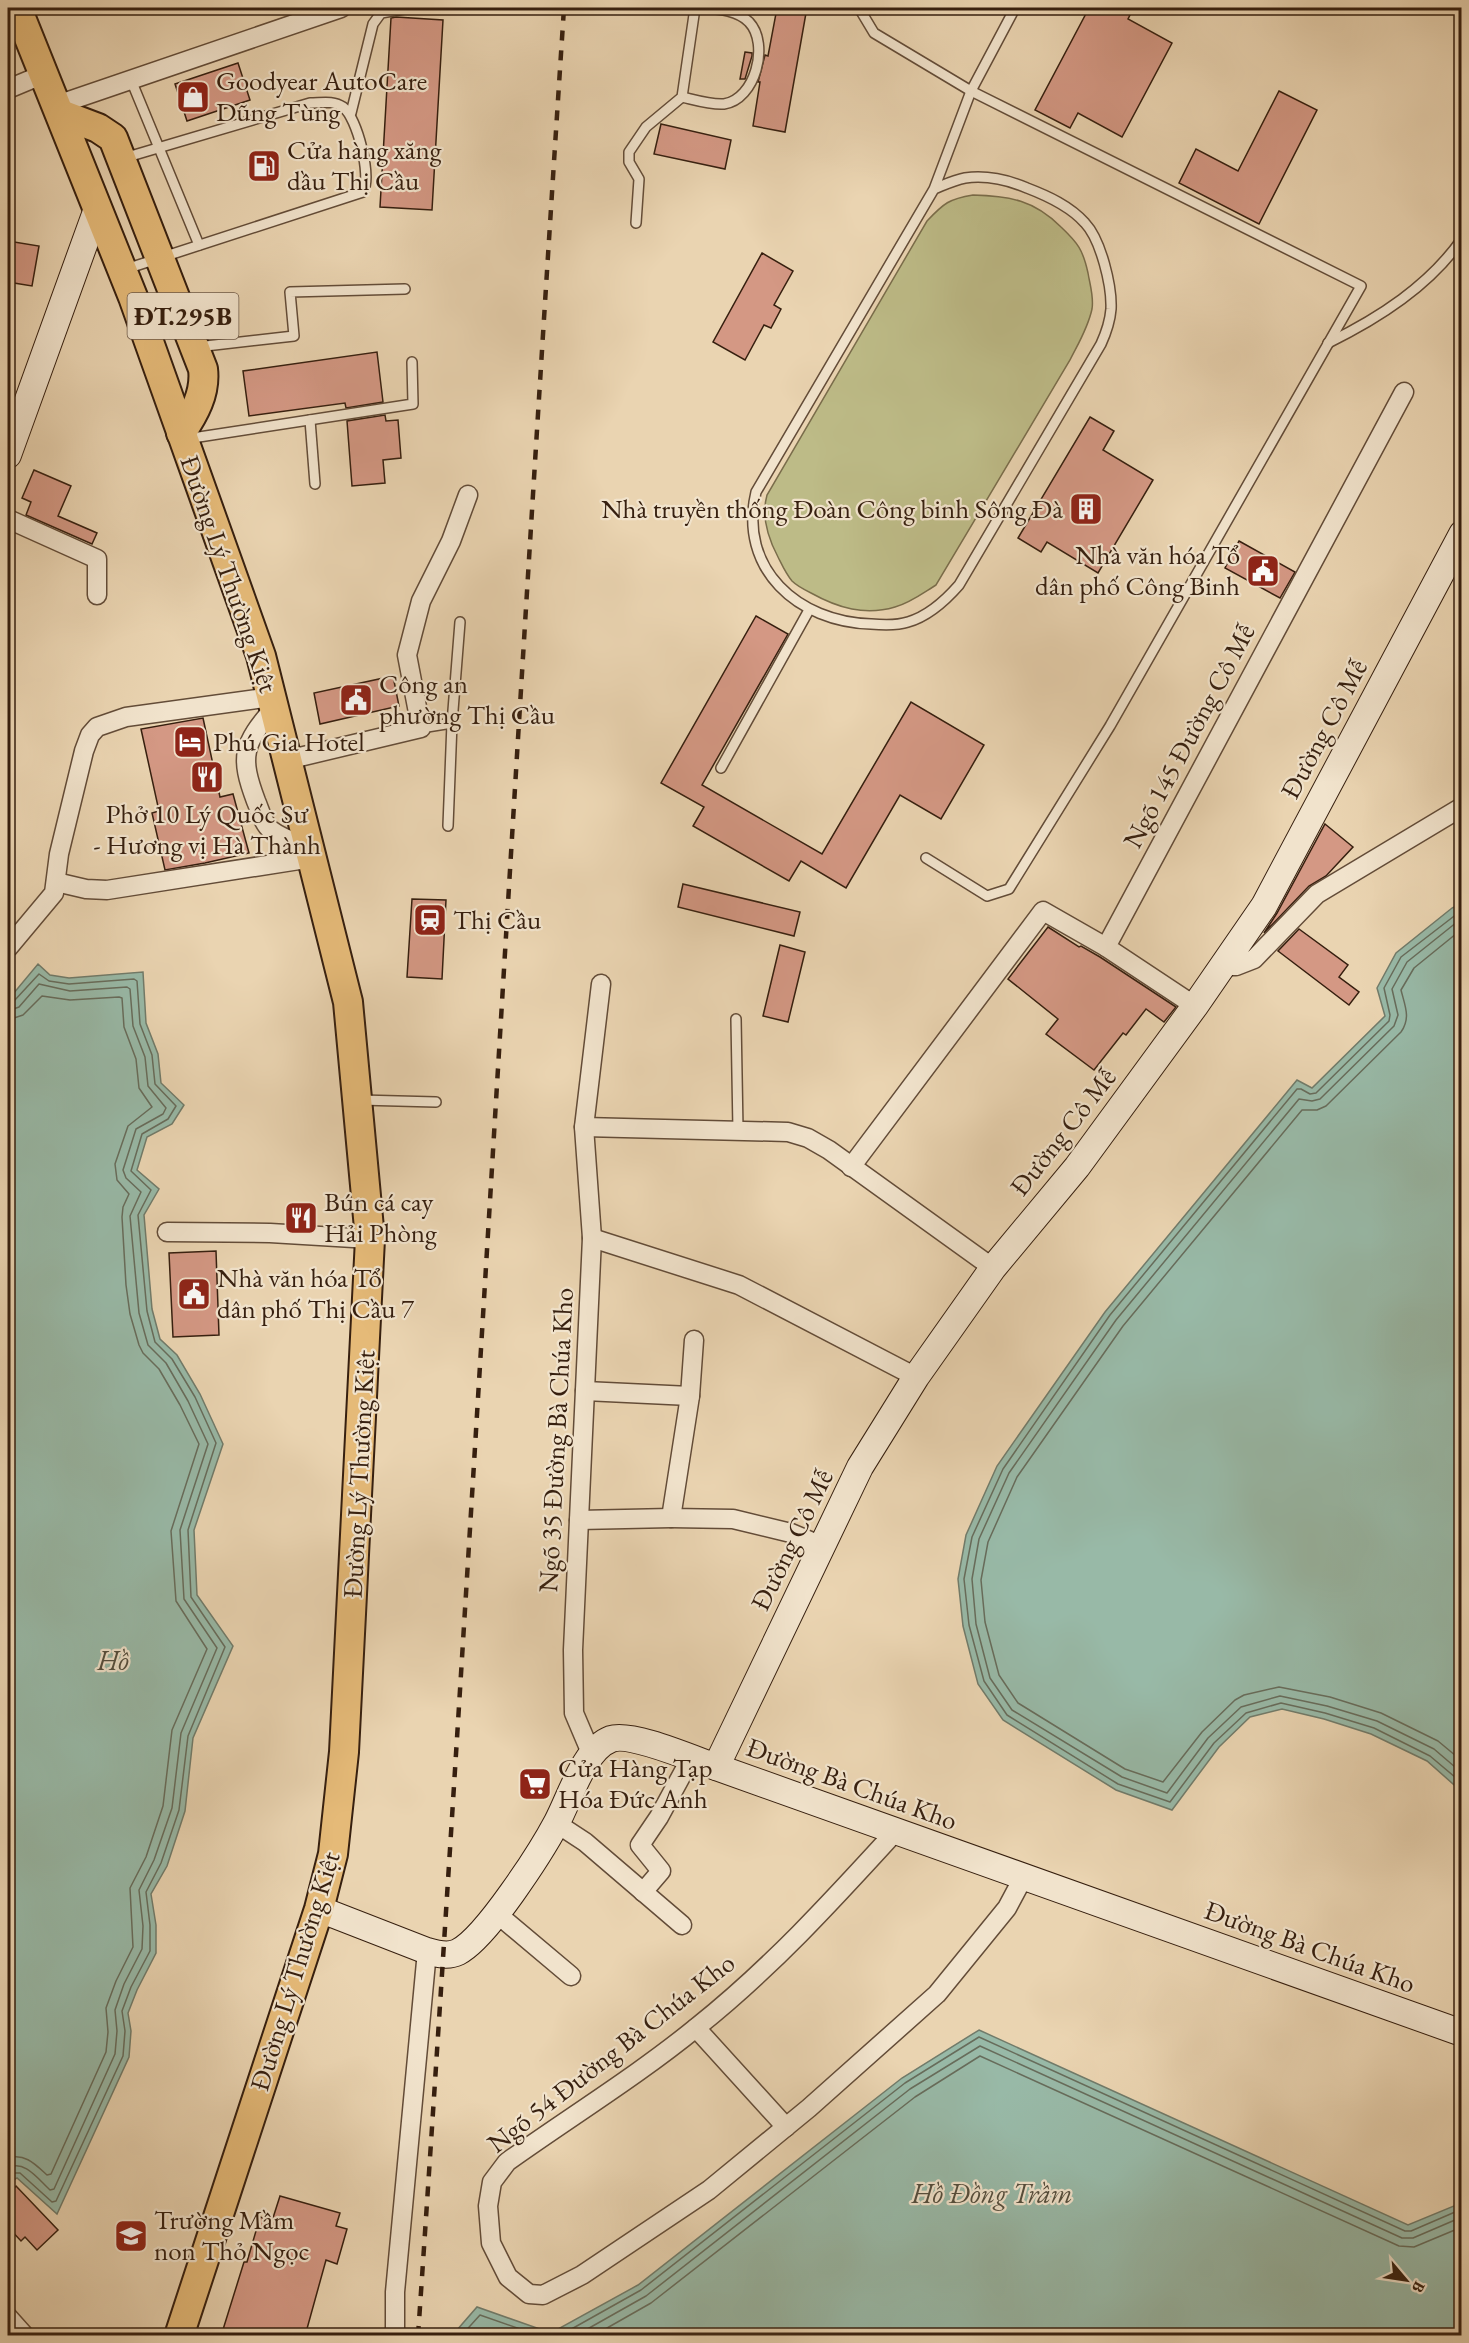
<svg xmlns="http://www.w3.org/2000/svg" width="1469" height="2343" viewBox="0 0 1469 2343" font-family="'EB Garamond',serif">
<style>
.green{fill:#bdbb87;stroke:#7a6d4b;stroke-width:1.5}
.water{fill:#98b9a7;stroke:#717b6a;stroke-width:1.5}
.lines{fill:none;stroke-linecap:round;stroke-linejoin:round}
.shore{stroke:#676c5b;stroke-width:1.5}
.building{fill:#d49884;stroke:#361f0f;stroke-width:1.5}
.lane-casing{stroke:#634c38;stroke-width:12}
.street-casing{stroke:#634c38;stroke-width:21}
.secondary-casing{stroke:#361f0f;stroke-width:28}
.primary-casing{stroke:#361f0f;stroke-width:32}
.lane{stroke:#f1e3cc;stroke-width:9}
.street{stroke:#f1e3cc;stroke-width:18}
.secondary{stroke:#f1e3cc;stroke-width:26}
.primary{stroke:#e5ba78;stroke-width:28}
.rail{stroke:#361f0f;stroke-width:4.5;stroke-dasharray:10 10;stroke-linecap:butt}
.labels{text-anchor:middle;stroke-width:4.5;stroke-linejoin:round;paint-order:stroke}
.shield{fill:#f1e3cc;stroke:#6e5a48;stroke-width:1.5}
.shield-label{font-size:26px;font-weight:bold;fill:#361f0f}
.poi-label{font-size:27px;fill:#361f0f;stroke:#f1e3cc;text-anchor:start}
.street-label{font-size:27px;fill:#361f0f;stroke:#f1e3cc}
.water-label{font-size:28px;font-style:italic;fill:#534d3d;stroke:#f1e3cc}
</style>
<rect width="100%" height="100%" fill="#ead4b1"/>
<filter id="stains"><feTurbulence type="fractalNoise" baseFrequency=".00333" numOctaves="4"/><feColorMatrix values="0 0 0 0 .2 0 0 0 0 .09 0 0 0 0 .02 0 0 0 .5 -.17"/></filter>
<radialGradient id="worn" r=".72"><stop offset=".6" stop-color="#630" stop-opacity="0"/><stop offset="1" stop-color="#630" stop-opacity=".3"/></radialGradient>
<path class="green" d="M973 195C1010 196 1034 200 1061 227 1078 243 1083 250 1088 273 1090 285 1094 297 1092 309 1088 328 1078 344 1070 360L936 585C923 593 910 603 895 607 865 616 838 608 811 593 805 590 797 586 792 581 786 574 782 565 778 557 768 538 761 516 767 495L927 221C944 203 949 199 973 195Z"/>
<g class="water">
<path d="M1461 903V1791L1427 1761 1371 1734 1324 1719 1282 1709 1250 1717 1219 1747 1172 1810 1116 1790 1003 1720 978 1684 963 1626 958 1579 966 1535 997 1466 1105 1312 1297 1080 1312 1088 1385 1016 1377 988 1396 953 1452 908Z"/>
<path d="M38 964 50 975 69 978 143 972 146 1023 158 1054 161 1083 184 1105 172 1124 147 1137 137 1170 159 1189 144 1215 152 1309 160 1339 177 1355 200 1394 223 1444 194 1530 197 1595 233 1646 193 1738 185 1811 167 1866 151 1894 156 1925V1953L137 1990 128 2013 131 2031 129 2057 57 2214 17 2178 8 2184V1000Z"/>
<path d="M979 2030 1408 2225 1461 2203V2335H455L457 2330 477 2307 551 2333 638 2285 902 2078Z"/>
</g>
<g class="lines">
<g class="shore">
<path d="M1462 910 1401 957 1384 988 1390 1015 1389 1021 1316 1093 1310 1094 1301 1089H1297L1110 1315 1003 1469 972 1537 964 1579 969 1625 984 1681 1007 1715 1118 1784 1170 1802 1214 1743 1246 1713 1281 1703 1325 1713 1374 1728 1430 1756 1462 1783"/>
<path d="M1462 918 1407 962 1392 989 1398 1015 1394 1026 1320 1099 1312 1101 1299 1099 1116 1320 1009 1473 979 1539 972 1579 976 1624 990 1678 1012 1710 1122 1777 1167 1793 1208 1738 1241 1707 1280 1696 1327 1706 1377 1721 1434 1749 1462 1773"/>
<path d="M1462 929 1414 968 1401 990C1405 1006 1411 1018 1401 1032L1326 1106 1317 1110H1302L1123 1326 1017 1477 988 1542 981 1580 985 1622 999 1675 1018 1703 1125 1769 1163 1782 1202 1732 1235 1700 1244 1695 1279 1687 1330 1697 1381 1713 1438 1741 1462 1761"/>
<path d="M8 1003 14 1001 39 974 49 981 69 984 134 979 137 981 140 1024 152 1055 155 1084 176 1106 168 1119 142 1134 131 1171 151 1190 138 1215 147 1311 155 1342 172 1359 195 1397 216 1443 188 1530 191 1597 225 1647 188 1736 179 1810 161 1863 146 1892 150 1925V1951L131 1987 122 2011 125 2031 123 2056 56 2201 52 2202 20 2173H14L8 2177"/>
<path d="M8 1011 19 1007 39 984 70 991 127 987 130 989 133 1026 145 1057 148 1086 166 1108 163 1114 136 1129 123 1170 126 1178 141 1192 130 1216 139 1313 148 1345 166 1363 188 1401 208 1444 180 1530 184 1599 217 1648 181 1733 172 1808 154 1860 139 1890 143 1926 142 1949 124 1984 115 2010 117 2031 115 2054 54 2189 50 2190C38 2179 24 2159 8 2168"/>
<path d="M8 1020 23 1015 42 996 70 1000 119 997 122 998 124 1027 136 1059 139 1088 152 1107 128 1126 115 1164 117 1180 129 1194 123 1207 122 1217 126 1285 130 1314 139 1345 143 1353 159 1369 180 1405 199 1444 171 1531 176 1601 207 1649 172 1730 163 1806 146 1857 130 1888 133 1947 116 1981 106 2008 108 2032 106 2052 51 2174 47 2175C35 2164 25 2153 8 2158"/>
<path d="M461 2336 480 2315 540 2336"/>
<path d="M559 2336 641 2290 905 2083 979 2037 1405 2231H1411L1462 2209"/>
<path d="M575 2336 646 2296 910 2089 980 2046 1402 2238H1413L1462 2217"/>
<path d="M593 2336 651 2303 915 2097 980 2056 1399 2246 1414 2247 1462 2227"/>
</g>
</g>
<g class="building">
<path d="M777 8 806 13 785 132 753 126 760 82H758L765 55 768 56Z"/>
<path d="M1089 8H1115L1130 15 1128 19 1172 43 1122 137 1078 113 1070 128 1035 110Z"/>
<path d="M396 17 443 20 432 210 380 207 391 18Z"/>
<path d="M745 52 752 53V56L745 79H740Z"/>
<path d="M238 63 250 100 187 121 175 84Z"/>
<path d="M1279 91 1317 110 1259 224 1179 183 1196 149 1238 171Z"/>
<path d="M661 124 731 140 725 169 654 154Z"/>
<path d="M8 241 39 246 32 286 8 282Z"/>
<path d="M762 253 793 271 774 305 781 309 771 328 764 325 745 360 713 342Z"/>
<path d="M377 352 383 402 346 408 345 403 249 416 243 371Z"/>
<path d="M385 415 386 421 398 420 401 458 383 460 385 483 352 486 347 421Z"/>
<path d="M1090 417 1114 431 1103 450 1153 480 1098 573 1047 542 1041 552 1018 538Z"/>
<path d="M34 470 71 486 58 516 97 533 92 544 26 515 31 502 22 498Z"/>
<path d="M1239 541 1295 572 1280 598 1225 568Z"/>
<path d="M756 616 788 634 702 785 822 854 911 702 984 745 941 819 900 795 846 888 801 861 789 881 693 826 704 807 661 783Z"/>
<path d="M393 676 399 706 320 724 314 693Z"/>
<path d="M203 718 220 797 233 794 249 853 205 863 165 870 152 813 159 811 141 729Z"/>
<path d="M1325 824 1353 847 1326 876 1309 886 1264 933 1277 913Z"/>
<path d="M683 884 800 912 794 936 678 907Z"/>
<path d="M412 899 446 900 442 979 407 977Z"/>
<path d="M1048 927 1079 947 1081 946 1100 957 1176 1007 1164 1022 1146 1009 1126 1035 1123 1033 1094 1070 1046 1034 1058 1019 1008 979Z"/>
<path d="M1299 929 1348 965 1339 977 1359 992 1349 1005 1278 951Z"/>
<path d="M780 945 805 952 788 1022 763 1016Z"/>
<path d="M216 1251 219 1335 173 1337 169 1253Z"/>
<path d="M16 2186 58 2230 37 2250 25 2237 21 2241 8 2227V2195Z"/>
<path d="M280 2196 340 2213 336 2226 347 2229 337 2264 326 2260 305 2336H221L244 2262H247L260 2217 272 2221Z"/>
</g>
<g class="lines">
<defs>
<g id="lane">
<path d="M859 8 874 33 971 91 1361 286 1110 726 1009 889 987 896 926 858"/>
<path d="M131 80 199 245"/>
<path d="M682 97C695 100 711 105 724 104 755 100 770 44 749 22 738 11 720 9 705 8"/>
<path d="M351 113 373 24 381 13 410 8"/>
<path d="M124 158 310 103C321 103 333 100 343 107 357 117 372 176 363 192L126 269"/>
<path d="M934 189C944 185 954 180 965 178 986 175 1008 180 1027 188 1048 196 1070 206 1085 223 1101 240 1112 286 1111 309 1110 322 1106 333 1101 344L959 585C945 601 929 616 908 622 896 626 882 625 871 624 798 622 738 569 756 492L934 189 971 91 1015 8"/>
<path d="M636 223 639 179 629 162V152L646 127 682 97 695 8"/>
<path d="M1328 343C1379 318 1429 286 1462 239"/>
<path d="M197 347 294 336 290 292 405 289"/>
<path d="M310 420 315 484"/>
<path d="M186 439 413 404 412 362"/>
<path d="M421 728 452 723 460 622"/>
<path d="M721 768 809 610"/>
<path d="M448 826 452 723"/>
<path d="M736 1019 738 1130"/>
<path d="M360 1100 436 1102"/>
</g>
<g id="street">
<path d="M8 89 44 74"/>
<path d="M57 105 341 8"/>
<path d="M8 519 97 559V595"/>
<path d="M274 708C243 744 239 756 256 801 260 810 263 824 271 830 281 838 297 843 309 848"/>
<path d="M287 760 421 728 407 655 421 601 451 541 468 495"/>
<path d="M56 882 86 889 107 890 312 858"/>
<path d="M8 948 54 893 59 854 84 751 90 735 97 727 126 717 271 697"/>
<path d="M1222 966H1236L1254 959 1317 894 1462 807"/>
<path d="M1195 1006 1106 947 1404 392"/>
<path d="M584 1127 788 1132 808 1138 829 1150 993 1268"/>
<path d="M851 1167 1043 911 1106 947"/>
<path d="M167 1232 270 1233 370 1239"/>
<path d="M592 1238 739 1285 916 1377"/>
<path d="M694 1340 690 1396 671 1518 733 1519 791 1533 822 1546"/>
<path d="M585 1391 690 1396"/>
<path d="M579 1520 671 1518"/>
<path d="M591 1753 574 1713 573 1650 592 1238 584 1127 601 984"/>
<path d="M556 1823 585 1842 682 1925"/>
<path d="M895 1832C832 1901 770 1969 697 2027 637 2076 570 2117 507 2162L492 2182 488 2206 491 2243 508 2277 529 2294 543 2295 582 2275 709 2190 809 2108 937 1994 1007 1908 1023 1878"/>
<path d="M643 1892 661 1871 640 1845 659 1817 691 1758"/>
<path d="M496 1913 571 1976"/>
<path d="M696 2028 786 2127"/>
<path d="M8 2317 25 2336"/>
<path d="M395 2336V2292L427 1951"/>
</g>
<g id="secondary">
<path d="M8 455 97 209"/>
<path d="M716 1767 860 1467 916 1377 993 1268 1077 1167 1195 1006 1264 906 1462 534"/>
<path d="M319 1909 427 1951C437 1954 448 1957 458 1952 486 1938 541 1852 557 1822 570 1798 584 1749 611 1739 631 1732 693 1759 716 1767L1462 2033"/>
</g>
<g id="primary">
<path d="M17 8 133 297 261 656 348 1002 370 1239 344 1752 333 1854 319 1909 179 2336"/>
<path d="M61 114 98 128 113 138 203 369C206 393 194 414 181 433"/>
</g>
</defs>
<use href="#lane" class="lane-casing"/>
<use href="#street" class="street-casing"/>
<use href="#secondary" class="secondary-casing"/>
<use href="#primary" class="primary-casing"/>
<use href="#lane" class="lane"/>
<use href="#street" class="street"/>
<use href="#secondary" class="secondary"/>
<use href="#primary" class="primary"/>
<path class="rail" d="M418 2336C471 1560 513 783 564 8"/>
</g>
<defs>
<symbol id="shop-square" viewBox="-11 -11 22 22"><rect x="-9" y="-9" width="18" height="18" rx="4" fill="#8f2418" stroke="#f1e3cc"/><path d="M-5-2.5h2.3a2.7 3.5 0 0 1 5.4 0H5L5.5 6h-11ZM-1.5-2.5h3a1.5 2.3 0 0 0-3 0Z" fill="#fff"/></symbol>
<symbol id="fuel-square" viewBox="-11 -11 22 22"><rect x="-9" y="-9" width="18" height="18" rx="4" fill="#8f2418" stroke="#f1e3cc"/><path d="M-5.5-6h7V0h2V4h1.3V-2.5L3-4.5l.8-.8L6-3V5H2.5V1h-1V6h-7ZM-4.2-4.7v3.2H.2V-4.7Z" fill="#fff"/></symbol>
<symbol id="building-square" viewBox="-11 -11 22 22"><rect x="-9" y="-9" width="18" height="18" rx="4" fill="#8f2418" stroke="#f1e3cc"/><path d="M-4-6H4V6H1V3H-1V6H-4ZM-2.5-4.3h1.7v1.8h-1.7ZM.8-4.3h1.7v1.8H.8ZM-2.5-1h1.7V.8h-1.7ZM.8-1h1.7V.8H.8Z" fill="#fff"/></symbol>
<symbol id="civic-square" viewBox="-11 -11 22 22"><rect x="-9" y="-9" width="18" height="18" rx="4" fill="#8f2418" stroke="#f1e3cc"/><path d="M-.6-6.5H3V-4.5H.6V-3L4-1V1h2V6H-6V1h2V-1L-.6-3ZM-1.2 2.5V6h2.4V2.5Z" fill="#fff"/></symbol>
<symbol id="hotel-square" viewBox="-11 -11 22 22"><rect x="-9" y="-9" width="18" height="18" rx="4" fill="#8f2418" stroke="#f1e3cc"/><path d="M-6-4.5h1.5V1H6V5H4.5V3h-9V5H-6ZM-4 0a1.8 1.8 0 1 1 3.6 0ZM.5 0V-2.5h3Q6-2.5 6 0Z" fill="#fff"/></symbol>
<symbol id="restaurant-square" viewBox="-11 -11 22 22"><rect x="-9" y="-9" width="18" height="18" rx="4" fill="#8f2418" stroke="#f1e3cc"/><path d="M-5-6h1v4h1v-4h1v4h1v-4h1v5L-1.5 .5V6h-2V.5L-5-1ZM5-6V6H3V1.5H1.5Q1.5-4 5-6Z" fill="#fff"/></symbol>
<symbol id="station-square" viewBox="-11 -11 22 22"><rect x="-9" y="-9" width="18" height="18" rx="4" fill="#8f2418" stroke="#f1e3cc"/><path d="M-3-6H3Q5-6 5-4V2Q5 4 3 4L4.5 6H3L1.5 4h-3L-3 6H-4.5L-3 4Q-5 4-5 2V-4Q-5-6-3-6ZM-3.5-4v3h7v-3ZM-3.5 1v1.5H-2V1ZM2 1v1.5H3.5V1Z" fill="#fff"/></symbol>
<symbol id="supermarket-square" viewBox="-11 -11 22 22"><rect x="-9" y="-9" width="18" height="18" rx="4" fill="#8f2418" stroke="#f1e3cc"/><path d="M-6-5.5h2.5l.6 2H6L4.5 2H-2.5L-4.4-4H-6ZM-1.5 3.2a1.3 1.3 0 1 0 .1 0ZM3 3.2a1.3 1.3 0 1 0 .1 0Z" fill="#fff"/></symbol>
<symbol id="school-square" viewBox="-11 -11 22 22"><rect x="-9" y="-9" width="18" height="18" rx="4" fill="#8f2418" stroke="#f1e3cc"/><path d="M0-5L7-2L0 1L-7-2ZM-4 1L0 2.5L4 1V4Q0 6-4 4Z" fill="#fff"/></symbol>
</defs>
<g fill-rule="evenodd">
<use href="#shop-square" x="174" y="78" width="38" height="38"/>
<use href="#fuel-square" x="245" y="147" width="38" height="38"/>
<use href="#building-square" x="1067" y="490" width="38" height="38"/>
<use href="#civic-square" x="1244" y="552" width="38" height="38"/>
<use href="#civic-square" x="337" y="681" width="38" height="38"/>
<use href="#hotel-square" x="171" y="723" width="38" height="38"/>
<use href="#restaurant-square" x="188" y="758" width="38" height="38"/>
<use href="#station-square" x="411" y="901" width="38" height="38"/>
<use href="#restaurant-square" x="282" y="1199" width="38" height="38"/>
<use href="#civic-square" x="175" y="1275" width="38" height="38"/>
<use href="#supermarket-square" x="516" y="1765" width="38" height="38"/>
<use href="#school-square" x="112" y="2217" width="38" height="38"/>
</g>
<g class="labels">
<rect class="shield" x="127.5" y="293" width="111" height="46" rx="4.5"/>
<g class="shield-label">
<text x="183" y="325">ĐT.295B</text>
</g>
<g class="poi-label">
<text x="216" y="90">Goodyear AutoCare<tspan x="216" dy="31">Dũng Tùng</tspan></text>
<text x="287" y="159">Cửa hàng xăng<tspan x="287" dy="31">dầu Thị Cầu</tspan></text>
<text x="1063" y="518" text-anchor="end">Nhà truyền thống Đoàn Công binh Sông Đà</text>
<text x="1240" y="564" text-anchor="end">Nhà văn hóa Tổ<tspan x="1240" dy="31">dân phố Công Binh</tspan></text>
<text x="379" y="693">Công an<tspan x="379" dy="31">phường Thị Cầu</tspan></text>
<text x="213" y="751">Phú Gia Hotel</text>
<text x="207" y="823" text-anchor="middle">Phở 10 Lý Quốc Sư<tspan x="207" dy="31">- Hương vị Hà Thành</tspan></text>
<text x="453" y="929">Thị Cầu</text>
<text x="324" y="1211">Bún cá cay<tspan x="324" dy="31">Hải Phòng</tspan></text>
<text x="217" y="1287">Nhà văn hóa Tổ<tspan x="217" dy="31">dân phố Thị Cầu 7</tspan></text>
<text x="558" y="1777">Cửa Hàng Tạp<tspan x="558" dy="31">Hóa Đức Anh</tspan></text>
<text x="154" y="2229">Trường Mầm<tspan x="154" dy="31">non Thỏ Ngọc</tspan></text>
</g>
<g class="street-label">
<text transform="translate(229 574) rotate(71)" y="9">Đường Lý Thường Kiệt</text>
<text transform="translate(1324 729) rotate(-62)" y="9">Đường Cô Mễ</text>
<text transform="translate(1189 736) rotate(-62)" y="9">Ngõ 145 Đường Cô Mễ</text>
<text transform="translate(1063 1132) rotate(-52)" y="9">Đường Cô Mễ</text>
<text transform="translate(556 1440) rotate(-87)" y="9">Ngõ 35 Đường Bà Chúa Kho</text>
<text transform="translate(359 1474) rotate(-87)" y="9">Đường Lý Thường Kiệt</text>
<text transform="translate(792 1540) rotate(-64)" y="9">Đường Cô Mễ</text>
<text transform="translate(852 1784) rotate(20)" y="9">Đường Bà Chúa Kho</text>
<text transform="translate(1310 1947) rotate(20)" y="9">Đường Bà Chúa Kho</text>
<text transform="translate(295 1971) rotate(-73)" y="9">Đường Lý Thường Kiệt</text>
<text transform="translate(611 2053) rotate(-38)" y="9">Ngõ 54 Đường Bà Chúa Kho</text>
</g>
<g class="water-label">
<text x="113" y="1670">Hồ</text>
<text x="992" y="2203">Hồ Đồng Trầm</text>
</g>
</g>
<rect width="1469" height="2343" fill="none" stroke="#ead4b1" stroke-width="30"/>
<rect x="9" y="9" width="1451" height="2325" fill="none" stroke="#361f0f" stroke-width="3"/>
<rect x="15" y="15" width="1439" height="2313" fill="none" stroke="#361f0f" stroke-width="1.5"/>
<g transform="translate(1406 2280) rotate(119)" stroke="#f1e3cc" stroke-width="4.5" paint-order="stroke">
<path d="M0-4.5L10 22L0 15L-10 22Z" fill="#361f0f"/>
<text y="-9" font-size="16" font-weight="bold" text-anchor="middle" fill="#361f0f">B</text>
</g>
<rect width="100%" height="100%" filter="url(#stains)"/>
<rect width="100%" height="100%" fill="url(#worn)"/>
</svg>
